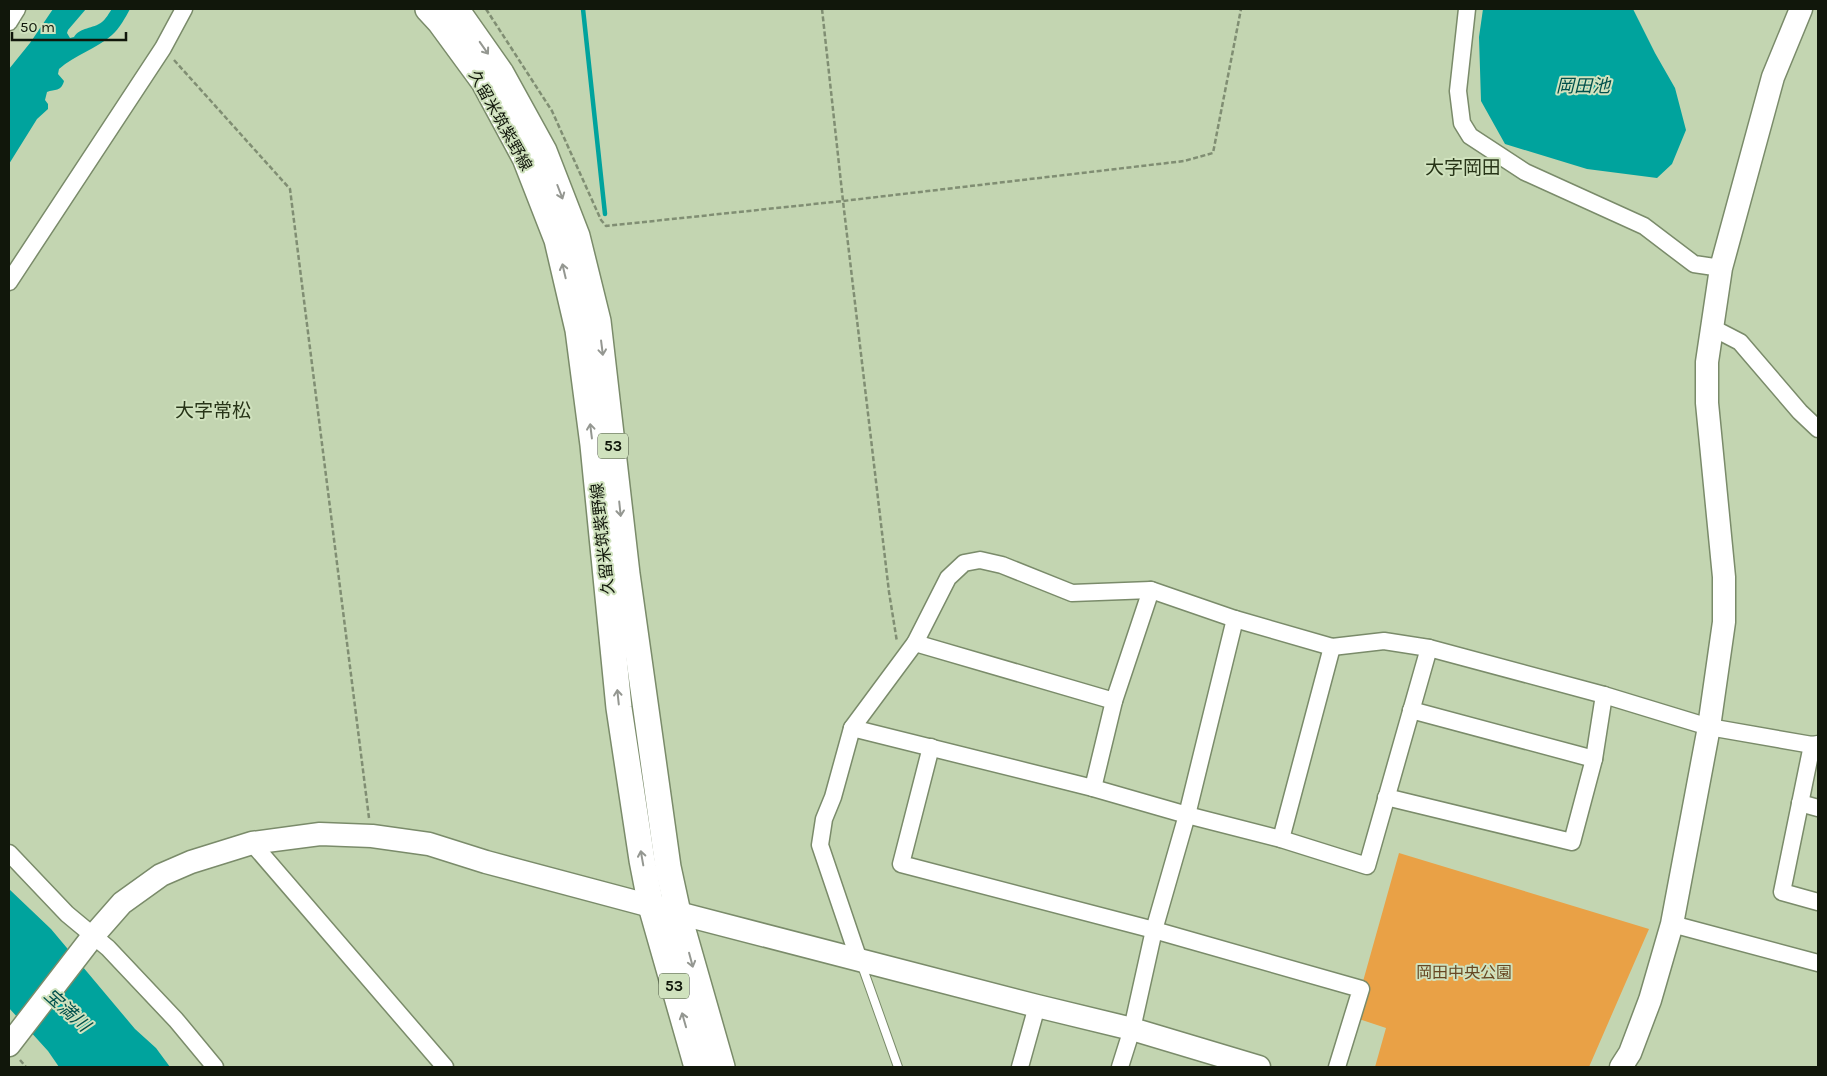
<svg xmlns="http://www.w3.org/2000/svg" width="1827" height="1076" viewBox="0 0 1827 1076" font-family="Karla,'Noto Sans JP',sans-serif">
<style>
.green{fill:#e9a146}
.water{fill:#00a39d}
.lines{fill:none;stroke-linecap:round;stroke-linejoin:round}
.stream{stroke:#00a39d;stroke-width:4.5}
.lane-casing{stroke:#7a8b6a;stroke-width:10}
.street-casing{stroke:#7a8b6a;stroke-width:19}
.secondary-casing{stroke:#7a8b6a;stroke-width:25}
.primary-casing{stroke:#7a8b6a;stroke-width:28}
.path{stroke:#808e73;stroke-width:2.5;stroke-dasharray:5 2.5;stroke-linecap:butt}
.lane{stroke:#fff;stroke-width:8}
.street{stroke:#fff;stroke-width:16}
.secondary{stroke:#fff;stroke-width:22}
.primary{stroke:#fff;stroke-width:25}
.oneway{stroke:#949791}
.labels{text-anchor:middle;stroke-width:4;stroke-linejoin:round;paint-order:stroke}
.shield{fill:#d0e2be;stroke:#4a5441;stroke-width:1}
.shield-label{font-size:15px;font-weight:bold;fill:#11170b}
.street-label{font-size:16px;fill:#11170b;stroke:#d0e2be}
.park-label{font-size:16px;fill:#674823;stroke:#d0e2be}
.water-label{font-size:18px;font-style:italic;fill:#00504c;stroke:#d0e2be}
.quarter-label{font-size:19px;fill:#283518;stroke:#d0e2be}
</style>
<rect width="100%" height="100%" fill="#c3d5b1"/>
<path class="green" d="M1399 853 1649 929 1589 1067H1375L1386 1028 1353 1017Z"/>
<g class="water">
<path d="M53 9H86L68 30 67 33 70 38 74 37C80 27 93 29 102 22 106 19 109 13 112 9H130C125 18 120 28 112 35 96 49 75 55 59 69L58 74 64 81C61 92 55 89 47 92L45 100 48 104V109L37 119 9 164V69L30 43Z"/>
<path d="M1483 9H1633L1655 53 1675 88 1686 130 1672 164 1657 178 1587 169 1505 144 1481 101 1479 37Z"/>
<path d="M9 889 51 929 135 1029 156 1048 170 1067H59L48 1051 9 1008Z"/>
</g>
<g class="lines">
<path class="stream" d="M583 9 605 214"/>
<defs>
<path id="lane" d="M861 963 898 1067"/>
<g id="street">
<path d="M1467 9 1458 91 1462 123 1470 136 1525 172 1644 226 1694 264 1721 268"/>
<path d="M9 22 17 9"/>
<path d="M9 282 163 48 184 9"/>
<path d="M1711 327 1740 342 1800 412 1818 429"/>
<path d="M915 643 1114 701"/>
<path d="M1411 710 1594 759"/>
<path d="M852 728 1093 788 1187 815 1281 839 1367 866 1429 648"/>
<path d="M1812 745 1782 892 1818 902"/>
<path d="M931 747 901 864 1154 930 1361 989 1337 1067"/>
<path d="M1093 788 1114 701 1151 590"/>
<path d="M1386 797 1572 842 1594 759 1604 695"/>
<path d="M1800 803 1818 808"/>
<path d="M1281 839 1332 647"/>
<path d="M252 843 445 1067"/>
<path d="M9 853 67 914 108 948 176 1020 215 1067"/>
<path d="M1672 924 1818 963"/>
<path d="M859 960 820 845 824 819 833 797 852 728 915 643 948 578 964 563 980 560 1002 565 1072 593 1151 590 1235 619 1332 647 1384 641 1429 648 1604 695 1709 727 1812 745 1818 744"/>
<path d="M1020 1067 1037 1006"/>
<path d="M1120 1067 1132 1029 1154 930 1187 815 1235 619"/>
</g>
<g id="secondary">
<path d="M9 1045 93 936 122 903 161 875 191 862 252 843 320 834 372 836 429 844 486 862 651 906 1037 1006 1132 1029 1259 1067"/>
<path d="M1621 1067 1630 1053 1650 1000 1672 924 1709 727 1724 622V577L1707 403V362L1721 268 1773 77 1801 9"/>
</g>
<g id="primary">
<path d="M428 9 440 22 484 82 525 158 557 240 578 330 593 445 619 708 642 860 651 906 697 1067"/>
<path d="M456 9 501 73 544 151 577 236 598 321 627 574 668 867 678 913 722 1067"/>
</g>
</defs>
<use href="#lane" class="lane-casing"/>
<use href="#street" class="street-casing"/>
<use href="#secondary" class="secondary-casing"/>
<use href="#primary" class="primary-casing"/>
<g class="path">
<path d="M486 9 552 111 601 220 606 226 843 201 1184 161 1213 153 1241 9"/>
<path d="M822 9 843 201 889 592 897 642"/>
<path d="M174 60 290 189 369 818"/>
<path d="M20 1060 26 1067"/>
</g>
<use href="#lane" class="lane"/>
<use href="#street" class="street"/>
<use href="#secondary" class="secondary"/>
<use href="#primary" class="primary"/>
</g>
<defs><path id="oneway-shaft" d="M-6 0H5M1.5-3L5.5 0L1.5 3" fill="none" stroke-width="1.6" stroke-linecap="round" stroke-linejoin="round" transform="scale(1.25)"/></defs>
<g class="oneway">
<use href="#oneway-shaft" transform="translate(484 48) rotate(55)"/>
<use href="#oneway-shaft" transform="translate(560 192) rotate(69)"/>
<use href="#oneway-shaft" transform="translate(564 271) rotate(-103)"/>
<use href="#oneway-shaft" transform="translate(602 348) rotate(83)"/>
<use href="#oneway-shaft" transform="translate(591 431) rotate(-97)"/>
<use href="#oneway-shaft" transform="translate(620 509) rotate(84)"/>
<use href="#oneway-shaft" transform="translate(618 697) rotate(-96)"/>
<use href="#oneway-shaft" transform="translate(642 858) rotate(-100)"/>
<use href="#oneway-shaft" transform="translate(691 960) rotate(75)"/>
<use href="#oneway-shaft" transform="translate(684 1020) rotate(-106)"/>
</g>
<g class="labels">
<g class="shield">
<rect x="598" y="433.5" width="30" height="25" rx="4"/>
<rect x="659" y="973.5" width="30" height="25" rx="4"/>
</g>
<g class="shield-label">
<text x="613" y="451">53</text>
<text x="674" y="991">53</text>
</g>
<g class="street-label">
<text transform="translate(501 120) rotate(61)" y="6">久留米筑紫野線</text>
<text transform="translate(602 539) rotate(-96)" y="6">久留米筑紫野線</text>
</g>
<g class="park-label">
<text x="1464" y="978">岡田中央公園</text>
</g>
<g class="water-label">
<text x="1583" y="92">岡田池</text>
<text transform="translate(67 1010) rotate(42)" y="6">宝満川</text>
</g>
<g class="quarter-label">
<text x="1463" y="174">大字岡田</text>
<text x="213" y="417">大字常松</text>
</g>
</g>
<rect width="1827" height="1076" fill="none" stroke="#11170b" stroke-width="20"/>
<path d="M12 32v8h114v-8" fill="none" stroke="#11170b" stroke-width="2.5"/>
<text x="20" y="32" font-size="15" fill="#11170b" stroke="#d0e2be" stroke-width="4" paint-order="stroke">50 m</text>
</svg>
